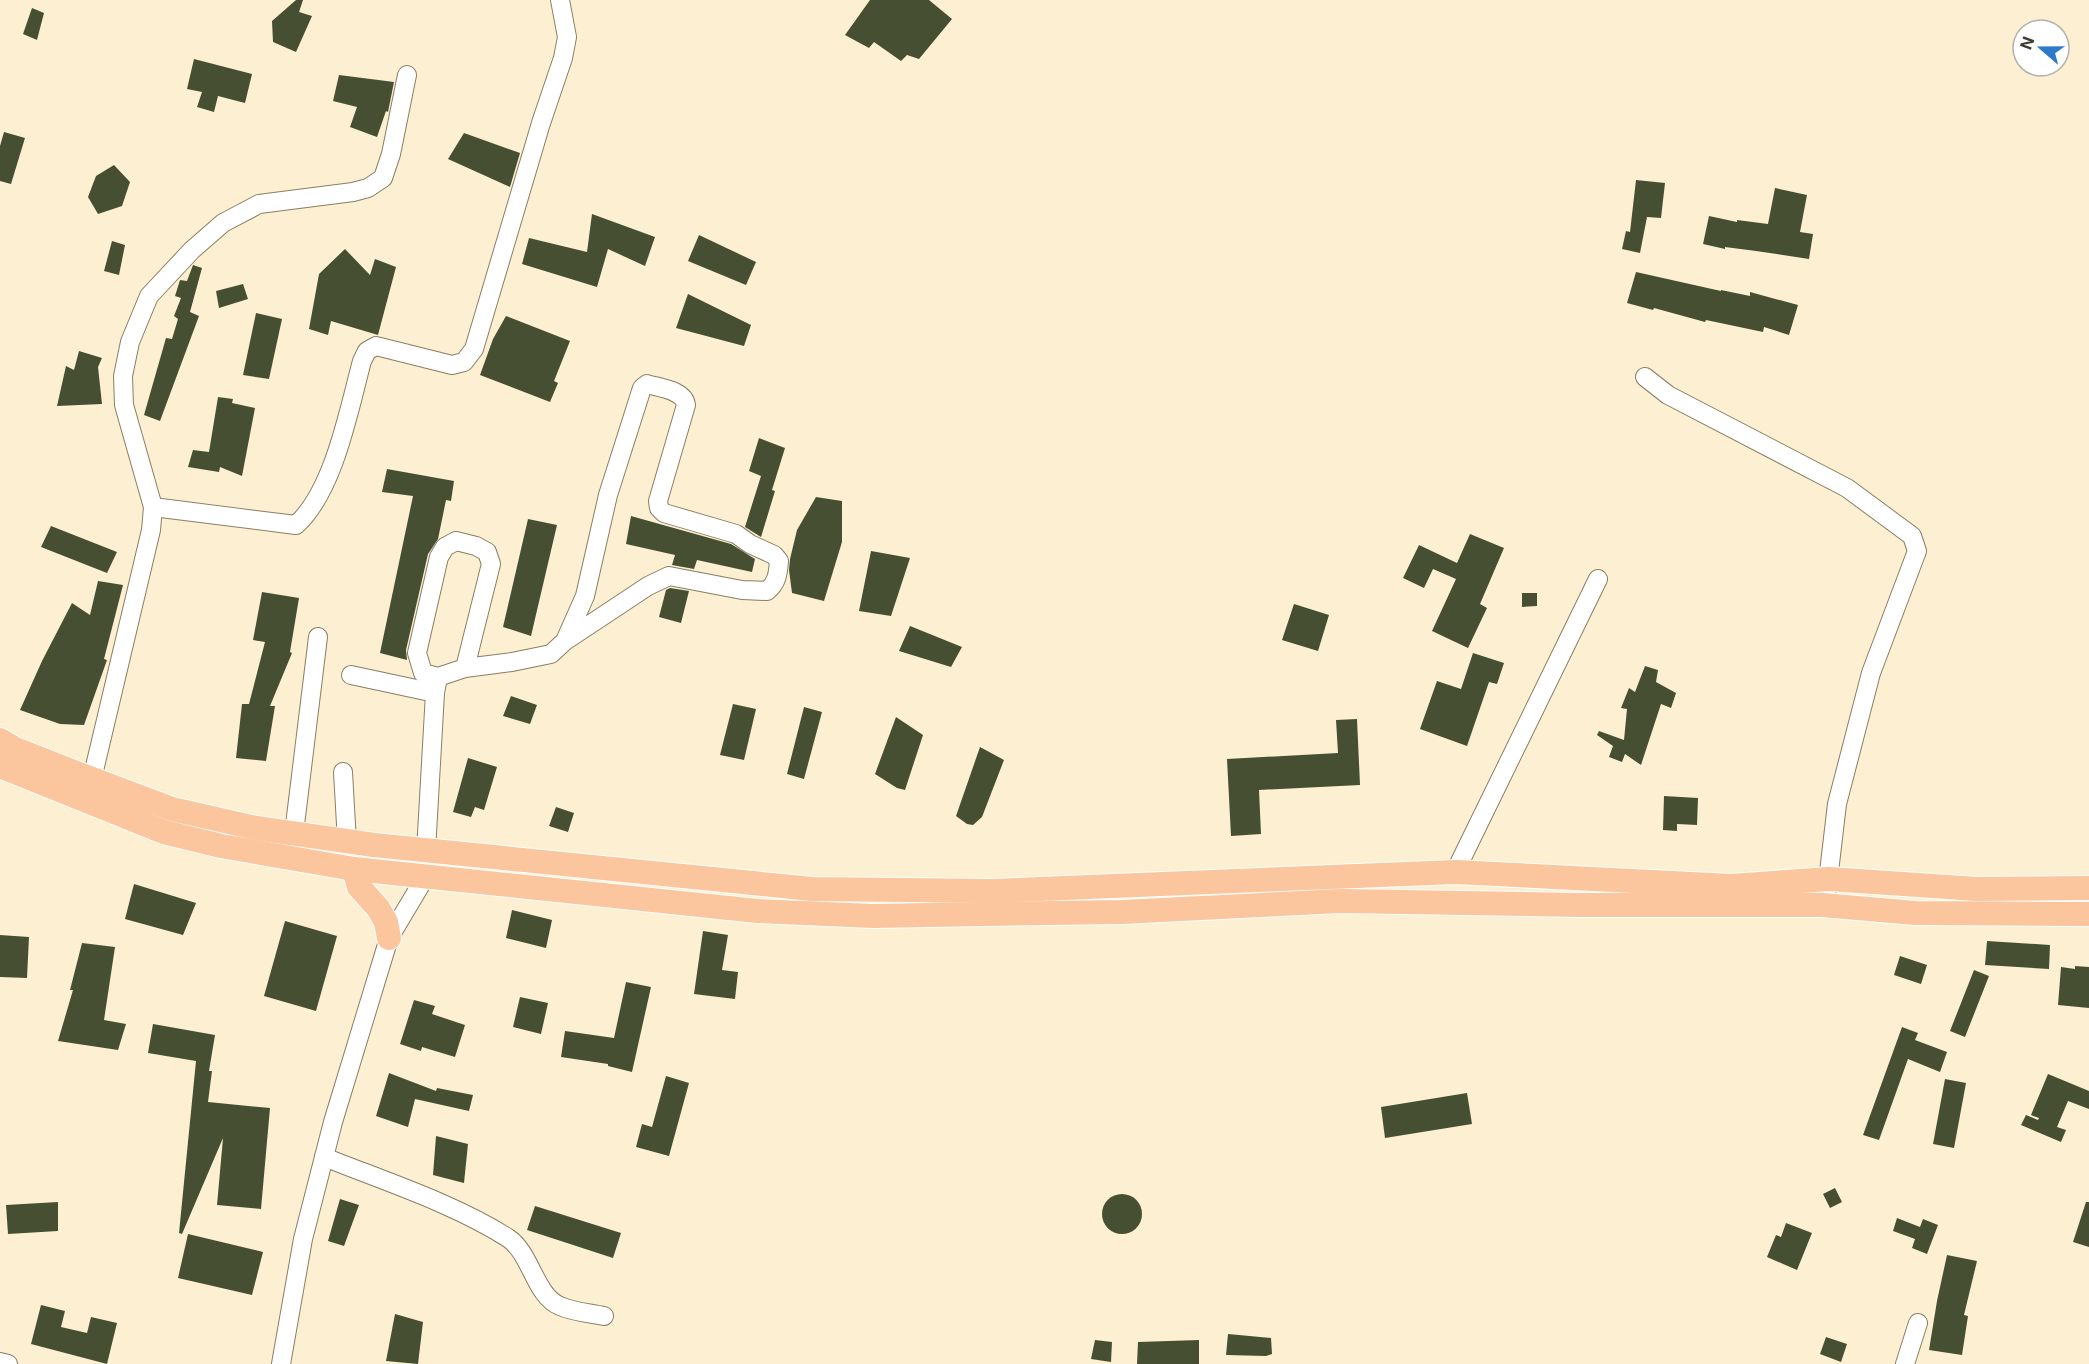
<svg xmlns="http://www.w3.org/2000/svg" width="2089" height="1364" viewBox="0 0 2089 1364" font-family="Inter,sans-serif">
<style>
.building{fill:#474f33}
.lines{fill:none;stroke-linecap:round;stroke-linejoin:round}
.minor-casing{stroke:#897e63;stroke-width:20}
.major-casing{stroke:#fff;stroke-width:26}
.minor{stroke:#fff;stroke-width:18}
.major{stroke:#fbc59e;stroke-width:24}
</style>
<rect width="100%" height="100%" fill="#fdf0d2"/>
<g class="building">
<path d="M296 0H303L299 12 312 16 296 52 273 42 272 21Z"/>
<path d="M870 0H929L952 19 919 59 907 55 901 61 874 42 869 48 845 35Z"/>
<path d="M32 8 44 13 37 40 23 34Z"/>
<path d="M194 59 252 74 245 103 218 96 214 112 197 107 202 92 187 89Z"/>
<path d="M339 75 394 82 388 112 386 111 377 137 350 127 357 107 333 101Z"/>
<path d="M4 132 25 138 11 184 0 181V146Z"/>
<path d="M464 133 520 153 510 187 448 159Z"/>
<path d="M114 165 130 182 122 206 98 214 88 197 96 176Z"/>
<path d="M1636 180 1665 183 1661 218 1647 217 1640 253 1622 249 1626 231 1630 232Z"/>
<path d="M1775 188 1807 195 1800 232 1813 234 1809 259 1756 251 1725 247V249L1703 244 1709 216 1737 222V220L1768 224Z"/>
<path d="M592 214 655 237 645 266 608 249 597 287 522 264 529 238 587 252Z"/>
<path d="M699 235 756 262 746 285 688 261Z"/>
<path d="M112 241 125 245 119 275 104 271Z"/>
<path d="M345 249 370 275 375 259 396 267 378 335 331 321 328 335 309 329 319 274Z"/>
<path d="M193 265 202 268 190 312 199 316 160 421 144 415 166 338 172 339 178 319 174 316 181 298 175 296 180 280 187 281Z"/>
<path d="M1636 272 1721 291V290L1750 296V292L1798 305 1789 335 1764 327 1763 332 1706 320 1705 322 1654 308 1653 310 1627 303Z"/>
<path d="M243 284 248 299 219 308 216 291Z"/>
<path d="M688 294 751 325 744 346 676 328Z"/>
<path d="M256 313 282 319 269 379 243 375Z"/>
<path d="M506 316 570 341 554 381 558 383 550 402 480 375 493 339Z"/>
<path d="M79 351 102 358 98 367 102 404 57 406 66 366 74 370Z"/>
<path d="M218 397 233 399 232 403 255 408 242 476 220 467 219 472 188 467 193 450 209 452Z"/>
<path d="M759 438 785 448 772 490 775 491 761 537 745 527 761 476 749 471Z"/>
<path d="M387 469 454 481 451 501 446 500 438 539 428 554 406 650 407 660 380 653 413 496 382 492Z"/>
<path d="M816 497 842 501V542L824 601 792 593 789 570 790 559 797 530Z"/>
<path d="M631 516 731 544 755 559 752 572 697 560 694 569 672 565 675 555 626 544Z"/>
<path d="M528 519 557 525 531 636 503 627Z"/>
<path d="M51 526 117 552 107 573 41 547Z"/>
<path d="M1470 534 1504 548 1480 604 1487 608 1468 648 1432 631 1456 579 1433 569 1424 588 1403 578 1419 545 1457 563Z"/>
<path d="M871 551 910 558 891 616 859 611Z"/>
<path d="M98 581 123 585 104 659 107 660 84 725 60 724 20 710 42 661 72 603 90 615Z"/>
<path d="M670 588 689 591 681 623 659 617 666 590Z"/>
<path d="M262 592 299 598 290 652 292 653 270 706H275L266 761 236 758 242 704H249L265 642 253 640Z"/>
<path d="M1522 593H1537V606L1522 607Z"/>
<path d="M1294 604 1329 615 1318 651 1282 640Z"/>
<path d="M910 626 962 647 951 667 899 651Z"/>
<path d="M1473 653 1504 663 1497 684 1489 682 1467 746 1420 729 1437 681 1461 689Z"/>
<path d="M1645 666 1658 670 1656 682 1676 693 1671 708 1661 704 1641 765 1625 754 1622 762 1609 757 1613 746 1597 735 1599 731 1624 740 1627 709 1621 708 1629 688 1635 692Z"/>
<path d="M511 696 537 705 530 724 503 716Z"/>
<path d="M733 704 756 709 744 760 720 755Z"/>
<path d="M804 707 822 712 804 779 787 774Z"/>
<path d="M896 717 923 735 905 790 897 788 875 774Z"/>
<path d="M1357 719 1360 785 1259 790 1261 834 1231 836 1227 759 1338 753 1336 720Z"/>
<path d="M980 747 1004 760 982 817 973 825 967 824 956 816Z"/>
<path d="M468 758 497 767 484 810 475 807 471 817 453 812Z"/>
<path d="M1664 796 1698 798 1697 825 1677 824V831L1663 830Z"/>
<path d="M556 807 574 813 568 832 549 826Z"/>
<path d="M134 884 196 903 183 935 125 919Z"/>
<path d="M512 910 552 920 546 948 506 938Z"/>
<path d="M285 921 337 936 316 1011 264 996Z"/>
<path d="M703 931 728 935 722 970 738 972 735 999 694 994Z"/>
<path d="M0 935 29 937 27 978 0 977Z"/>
<path d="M1987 941 2050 945 2049 969 1985 965Z"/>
<path d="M82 943 115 947 104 1020 126 1024 118 1050 58 1041 73 990H70Z"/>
<path d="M1900 956 1927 965 1921 984 1894 975Z"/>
<path d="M2075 966 2089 967V1008L2058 1005 2061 967 2075 969Z"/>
<path d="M1974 970 1989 976 1965 1037 1950 1031Z"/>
<path d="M626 982 651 987 632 1072 608 1066V1064L561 1057 565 1031 614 1038Z"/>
<path d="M520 997 548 1003 541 1034 513 1027Z"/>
<path d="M414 1000 435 1006 432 1014 465 1025 455 1057 422 1047 421 1051 400 1044Z"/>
<path d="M153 1024 215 1035 209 1071H212L208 1102 270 1108 261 1209 217 1205 223 1138 182 1234 179 1233 196 1061 148 1053Z"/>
<path d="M1902 1027 1918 1033 1915 1040 1947 1052 1940 1072 1908 1059 1879 1140 1863 1135Z"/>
<path d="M389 1073 436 1091 437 1088 473 1095 469 1111 415 1099 408 1127 376 1116Z"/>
<path d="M2048 1074 2089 1091V1109L2068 1101 2057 1127 2066 1130 2061 1142 2021 1125 2026 1115 2038 1120 2039 1118 2031 1115Z"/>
<path d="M666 1076 689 1083 669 1156 636 1147 642 1124 652 1127Z"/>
<path d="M1945 1079 1966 1083 1954 1148 1933 1144Z"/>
<path d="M1467 1093 1472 1124 1385 1138 1381 1107Z"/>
<path d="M436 1136 468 1144 464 1183 433 1175Z"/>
<path d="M1835 1188 1842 1202 1830 1208 1823 1194Z"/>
<circle cx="1122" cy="1214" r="20"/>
<path d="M340 1199 359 1205 344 1246 328 1241Z"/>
<path d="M58 1202V1231L8 1234 6 1205Z"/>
<path d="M2086 1202H2089V1247L2073 1242Z"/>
<path d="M535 1206 621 1233 613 1258 527 1230Z"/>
<path d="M1897 1218 1920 1227 1923 1219 1938 1225 1927 1254 1912 1248 1915 1239 1893 1231Z"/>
<path d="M1786 1223 1812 1233 1797 1270 1767 1257 1776 1235 1781 1237Z"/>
<path d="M188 1234 263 1252 252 1295 178 1278Z"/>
<path d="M1947 1255 1977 1261 1964 1315 1968 1316 1962 1355 1929 1350 1937 1301Z"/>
<path d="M41 1305 65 1311 61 1327 87 1333 91 1317 117 1323 107 1364 31 1344Z"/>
<path d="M395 1314 423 1322 418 1364 386 1361Z"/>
<path d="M1228 1334 1271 1338 1272 1354 1266 1356 1226 1355Z"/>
<path d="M1826 1337 1847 1344 1841 1362 1820 1354Z"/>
<path d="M1095 1340 1112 1342 1111 1362 1091 1359Z"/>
<path d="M1199 1340V1364H1137L1138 1342Z"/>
</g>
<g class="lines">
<defs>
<g id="minor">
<path d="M1645 377 1668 395 1847 488 1912 536 1917 551 1871 673 1837 804 1827 889"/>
<path d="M153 507 296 525C334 491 349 409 362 361L367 351 376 346 452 365 464 362 474 349 541 123 563 58 567 37 560 0"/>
<path d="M465 668 491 564 487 552 476 546 456 541 445 547 439 557 417 653 423 673 438 677 465 668 512 662 551 654 565 641 648 586 669 576 742 590 767 591C777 583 778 574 779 561L774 555 750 544 736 534 664 513 659 508 658 501 686 405C684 390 660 388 647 384L642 388 608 495 585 596 565 641"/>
<path d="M351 675 435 693"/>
<path d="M343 772 347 842"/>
<path d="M92 779 151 530 153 507 124 405 123 376 130 342 149 296 192 250 223 223 259 204 353 192 368 188 383 178 391 154 407 75"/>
<path d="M294 833 318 637"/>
<path d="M426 851 435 693 438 677"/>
<path d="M1455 872 1598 579"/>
<path d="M324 1157C384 1181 455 1204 508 1238 531 1253 535 1296 560 1306 573 1312 590 1313 604 1316"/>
<path d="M0 1362 8 1364"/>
<path d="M281 1364 303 1239 333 1122 389 938 426 876"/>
<path d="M1905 1364 1918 1323"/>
</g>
<g id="major">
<path d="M0 740 15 749 71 771 172 809 256 828 374 845 812 889 993 891 1455 872 1731 886 1829 879 1977 889 2089 888"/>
<path d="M0 766 164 832 221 846 354 869 757 911 873 916 1050 913 1122 912 1341 901 1578 905H1822L1915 913 2089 914"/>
<path d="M354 869 359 887 378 908 386 922 389 938"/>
</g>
</defs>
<use href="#minor" class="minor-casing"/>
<use href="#major" class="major-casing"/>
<use href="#minor" class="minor"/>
<use href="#major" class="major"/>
</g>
<g transform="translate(2041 48) rotate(290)"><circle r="28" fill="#ffffff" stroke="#b3b1ac" stroke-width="1.5"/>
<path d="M0-4.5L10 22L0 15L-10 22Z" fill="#2c7ac9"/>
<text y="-9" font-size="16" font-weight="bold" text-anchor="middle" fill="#403b2f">N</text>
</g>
</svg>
